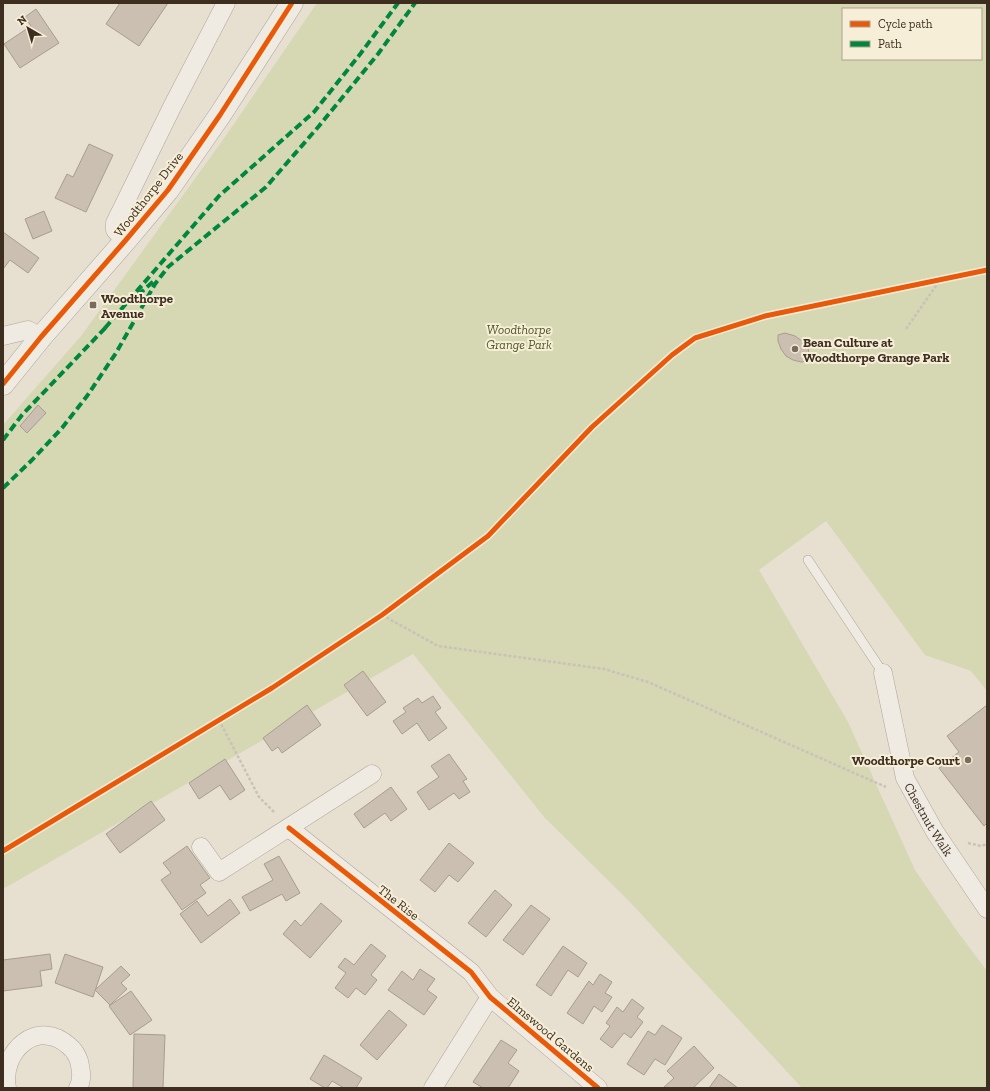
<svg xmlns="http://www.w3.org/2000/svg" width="990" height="1091" viewBox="0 0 990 1091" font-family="'Zilla Slab',serif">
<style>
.green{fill:#d6d7b3;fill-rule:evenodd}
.building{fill:#cbbfb2;stroke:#a89c90}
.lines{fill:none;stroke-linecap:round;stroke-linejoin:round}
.service-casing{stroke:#ada599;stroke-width:10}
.minor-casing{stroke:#ada599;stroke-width:19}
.tertiary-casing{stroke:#ada599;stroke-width:23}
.path{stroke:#c8c2b9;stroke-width:2.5;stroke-dasharray:3 2;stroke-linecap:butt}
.service{stroke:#efebe3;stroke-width:9}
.minor{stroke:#efebe3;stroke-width:18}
.tertiary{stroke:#efebe3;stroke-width:22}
.quiet{stroke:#00873e;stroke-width:4;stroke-dasharray:8 4;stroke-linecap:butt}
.cycleway-casing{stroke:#f7eed8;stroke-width:8}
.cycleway{stroke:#e8590c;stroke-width:5}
.poi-dot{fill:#786c5e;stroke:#f7eed8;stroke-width:1.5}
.labels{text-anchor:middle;stroke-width:4;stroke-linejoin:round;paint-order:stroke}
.street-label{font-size:13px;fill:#3d2e20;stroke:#f7eed8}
.poi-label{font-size:13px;font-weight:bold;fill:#3d2e20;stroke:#f7eed8;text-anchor:start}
.park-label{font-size:13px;font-style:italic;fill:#4d5a26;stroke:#f7eed8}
</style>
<rect width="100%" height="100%" fill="#e7e0d1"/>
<path class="green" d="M317 3H987V691L971 671 925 655 826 521 759 570 848 722 915 870 957 931 987 971V1088H802L629 901 545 818 413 654 3 889V425L81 336 220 144ZM843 9H981V59H843Z"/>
<g class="building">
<path d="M120 3H168L139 46 106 24Z"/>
<path d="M36 9 59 43 20 68 4 44 31 26 25 17Z"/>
<path d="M89 144 113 155 86 212 55 198 67 174 73 177Z"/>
<path d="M44 211 52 231 33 239 25 219Z"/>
<path d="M3 232 39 258 28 273 10 260 3 269Z"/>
<path d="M785 333 795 336 802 341 808 347 810 361 801 362 793 360 786 356 781 349 778 341V335Z"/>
<path d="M38 405 46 413 27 433 20 426Z"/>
<path d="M363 671 386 702 367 716 344 685Z"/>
<path d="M433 696 441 708 435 712 447 728 429 741 417 723 402 734 393 721 406 712 403 708 418 698 422 703Z"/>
<path d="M307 705 321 725 282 753 278 747 272 751 263 738Z"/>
<path d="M987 705V823L984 826 939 768 959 752 947 736Z"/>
<path d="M449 754 467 779 463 781 470 792 459 799 454 793 429 810 417 792 439 777 431 766Z"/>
<path d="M225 759 245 790 230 800 220 785 199 799 189 783Z"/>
<path d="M391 787 407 809 391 821 385 813 364 828 354 814Z"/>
<path d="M151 801 165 820 120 853 106 834Z"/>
<path d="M449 843 474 863 458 882 449 875 435 892 420 880Z"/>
<path d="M187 846 210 878 200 885 206 893 182 910 161 880 171 873 163 863Z"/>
<path d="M279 856 300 893 286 901 282 894 250 911 242 897 273 880 264 864Z"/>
<path d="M495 890 512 905 486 937 468 923Z"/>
<path d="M230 899 240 913 201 943 180 914 197 901 208 916Z"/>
<path d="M321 903 342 921 310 958 283 934 295 920 301 926Z"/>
<path d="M531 905 550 919 523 955 503 940Z"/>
<path d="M371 944 386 956 371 975 377 980 365 995 356 988 348 998 335 988 346 973 338 967 345 958 354 965Z"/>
<path d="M563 946 587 963 578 977 568 970 551 996 536 985Z"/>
<path d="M50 954 52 969 40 971 42 986 3 991V960Z"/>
<path d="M65 954 103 967 93 997 55 983Z"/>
<path d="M121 966 130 975 121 983 127 989 110 1005 95 990Z"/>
<path d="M420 969 435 979 427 990 437 997 424 1015 388 990 402 971 413 980Z"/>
<path d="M600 974 612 982 605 993 612 997 602 1012 594 1006 583 1024 567 1013 589 981 593 985Z"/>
<path d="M131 991 152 1020 130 1035 109 1006Z"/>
<path d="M632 999 644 1008 637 1017 643 1022 631 1038 624 1033 612 1048 600 1039 610 1026 606 1023 617 1007 623 1012Z"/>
<path d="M389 1010 407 1025 377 1060 360 1045Z"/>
<path d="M662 1025 682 1038 665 1065 655 1059 644 1075 627 1064 648 1031 655 1035Z"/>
<path d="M134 1034 165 1035 163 1088H133Z"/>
<path d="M501 1040 517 1050 508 1063 519 1071 508 1088H483L473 1082Z"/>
<path d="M694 1046 714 1068 693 1088H663L674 1078 667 1071Z"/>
<path d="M324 1055 362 1078 356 1088H344L332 1081 327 1088H325L310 1079Z"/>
<path d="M719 1074 738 1088H709Z"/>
</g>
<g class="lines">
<defs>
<path id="service" d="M808 560 883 673"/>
<g id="minor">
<path d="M125 241 115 230V223L172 107 226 3"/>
<path d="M3 336 28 330 41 337"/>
<path id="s1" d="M883 673 905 778 935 832 987 909"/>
<path d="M289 828 471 972 490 997 598 1088"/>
<path d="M201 847 219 872 372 774"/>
<path d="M7 1088C0 1050 39 1018 69 1046 74 1050 77 1055 79 1061 81 1070 83 1079 78 1088"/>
<path d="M433 1088 490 997"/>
</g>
<path id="tertiary" d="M3 384 41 337 125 241 168 190 220 115 292 3"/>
</defs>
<use href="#service" class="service-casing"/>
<use href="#minor" class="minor-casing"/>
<use href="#tertiary" class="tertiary-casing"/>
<g class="path">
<path d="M906 329 940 280"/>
<path d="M382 615 438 646 604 669 648 682 886 787"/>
<path d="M219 720 259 797 274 812"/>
<path d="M968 843 981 846 987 844"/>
</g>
<use href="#service" class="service"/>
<use href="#minor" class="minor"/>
<use href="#tertiary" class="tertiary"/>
<g class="quiet">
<path d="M138 295 156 279"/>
<path d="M105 328 219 196 314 112 361 53 398 3"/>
<path d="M3 440 22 415 108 325"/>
<path d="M3 488 32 460 62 428 87 396 116 353 155 284 168 267 266 187 319 126 378 54 415 3"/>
</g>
<defs>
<g id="cycleway">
<path d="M3 384 41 337 125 241 168 190 220 115 292 3"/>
<path d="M289 828 471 972 490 997 598 1088"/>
<path d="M3 851 272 688 382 615 488 536 592 427 672 355 695 338 765 316 987 270"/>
</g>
</defs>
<use href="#cycleway" class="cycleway-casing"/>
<use href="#cycleway" class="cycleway"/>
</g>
<g class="poi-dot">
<rect x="89" y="301" width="8" height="8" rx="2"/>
<circle cx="795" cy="349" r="4"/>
<circle cx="968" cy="760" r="4"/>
</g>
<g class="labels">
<g class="street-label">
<text transform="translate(148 194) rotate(-52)" y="5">Woodthorpe Drive</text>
<text dy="5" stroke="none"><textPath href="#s1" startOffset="155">Chestnut Walk</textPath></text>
<text transform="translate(399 902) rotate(38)" y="5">The Rise</text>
<text transform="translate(551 1034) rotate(40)" y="5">Elmswood Gardens</text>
</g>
<g class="poi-label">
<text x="101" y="303">Woodthorpe<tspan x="101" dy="15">Avenue</tspan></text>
<text x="803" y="347">Bean Culture at<tspan x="803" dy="15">Woodthorpe Grange Park</tspan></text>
<text x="960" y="765" text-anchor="end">Woodthorpe Court</text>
</g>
<g class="park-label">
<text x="519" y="334">Woodthorpe<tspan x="519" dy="15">Grange Park</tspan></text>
</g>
</g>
<rect width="990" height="1091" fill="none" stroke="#3d2e20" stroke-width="8"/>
<rect x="842" y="8" width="140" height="52" fill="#f7eed8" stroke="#ada18e"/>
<rect x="850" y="21" width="20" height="6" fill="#e8590c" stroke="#ada18e"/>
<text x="878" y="28" font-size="12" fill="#3d2e20">Cycle path</text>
<rect x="850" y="41" width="20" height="6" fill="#00873e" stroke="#ada18e"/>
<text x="878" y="48" font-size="12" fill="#3d2e20">Path</text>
<g transform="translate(28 28) rotate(322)" stroke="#f7eed8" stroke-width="3" paint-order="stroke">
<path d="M0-3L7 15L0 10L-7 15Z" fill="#3d2e20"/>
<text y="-6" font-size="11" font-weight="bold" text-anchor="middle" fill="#3d2e20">N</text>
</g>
</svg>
